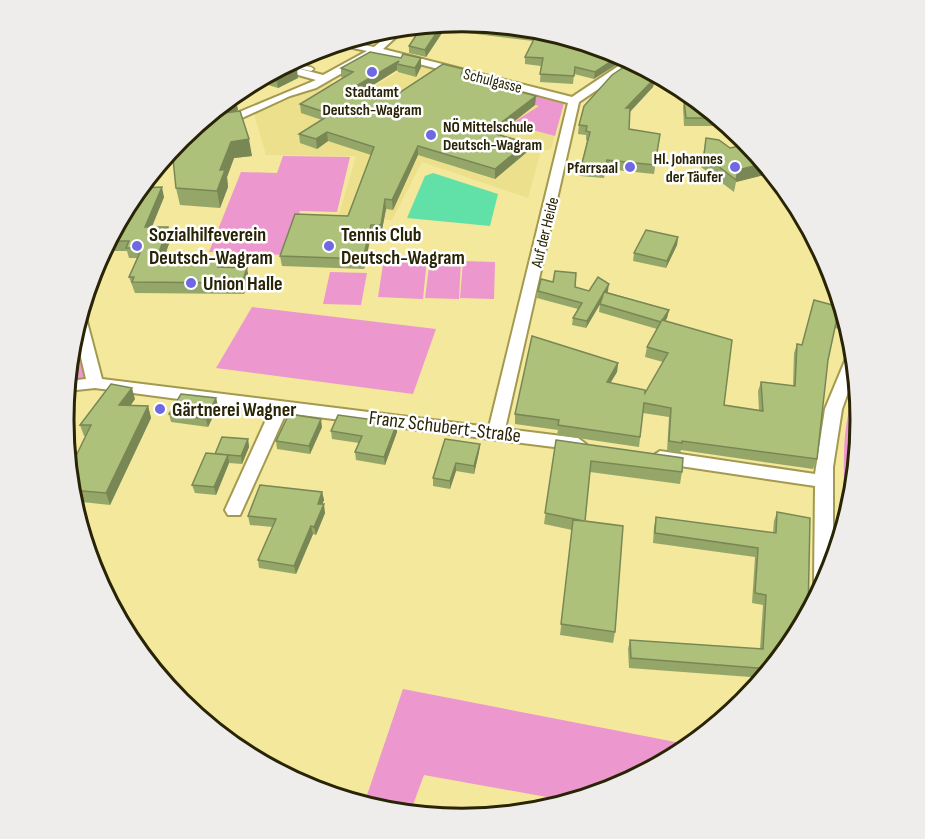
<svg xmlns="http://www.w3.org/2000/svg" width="925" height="839" viewBox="0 0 925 839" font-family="'Sofia Sans Condensed',sans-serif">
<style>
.built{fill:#ece08c}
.green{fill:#ec97ce}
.water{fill:#61e1a7}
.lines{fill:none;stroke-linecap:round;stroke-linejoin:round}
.service-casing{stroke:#a3994f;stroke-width:3}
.minor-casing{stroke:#a3994f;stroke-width:4}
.service{fill:#fff;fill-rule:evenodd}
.minor{fill:#fff;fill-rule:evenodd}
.wall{fill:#95a669}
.shaded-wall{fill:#798755}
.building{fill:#adc17a;stroke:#798755;stroke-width:1.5}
.poi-dot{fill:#6e69e3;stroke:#fff;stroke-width:2}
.labels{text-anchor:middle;stroke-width:5;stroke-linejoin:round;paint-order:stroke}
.far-street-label{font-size:16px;fill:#292405;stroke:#fff}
.far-poi-label{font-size:16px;font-weight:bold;fill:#292405;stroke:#fff;text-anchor:end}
.poi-label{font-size:20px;font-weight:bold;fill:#292405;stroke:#fff;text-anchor:start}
.street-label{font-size:20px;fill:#292405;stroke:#fff}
.rim{fill:none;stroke:#292405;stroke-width:3}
</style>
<rect width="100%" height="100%" fill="#f3e89c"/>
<path class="built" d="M413 63 564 103 551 149 541 151 528 198 422 162 392 220 338 218 356 156 266 155 254 114 329 82 365 92Z"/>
<g class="green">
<path d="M501 86 564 103 555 136 511 124 539 106 491 93Z"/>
<path d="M283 156 350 157 337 212 300 211 286 255 209 252 241 172 277 173Z"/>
<path d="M384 258 427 259 423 299 378 297Z"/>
<path d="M430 259 461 260 459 299 425 298Z"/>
<path d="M463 261 495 262 494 299 460 298Z"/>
<path d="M330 272 367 273 361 305 323 304Z"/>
<path d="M252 307 436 329 413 394 216 368Z"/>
<path d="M75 330 92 380 68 382Z"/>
<path d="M858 384C862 431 859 479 845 524 845 480 838 425 858 384Z"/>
<path d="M403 689 691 745 615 788 569 801 424 775 410 813 384 810 364 804Z"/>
</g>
<path class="water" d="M433 173 498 194 490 226 407 218 425 176Z"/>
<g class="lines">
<defs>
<path id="service" d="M288 63 311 67 314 69 311 71 284 65Z"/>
<g id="minor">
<path d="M408 26 383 49 572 97 629 59 637 63 579 102 505 429 578 438 586 444 578 450 286 413 240 515H228L225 510 270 411 95 388 67 391 68 381 86 379 75 331 80 314 86 318 102 379 489 427 568 103 377 53 316 88 290 96 231 123 193 128 201 121 225 118 316 80 277 69 285 65 323 75 367 51 334 44 344 41 374 47 398 27Z"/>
<path d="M854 351 856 370 842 409 833 467V564L821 591 814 584 815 486 660 463 651 457 660 451 815 474 825 409 847 356Z"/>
</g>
</defs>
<use href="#service" class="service-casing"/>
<use href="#minor" class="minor-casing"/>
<use href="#service" class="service"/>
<use href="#minor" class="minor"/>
</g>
<g class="wall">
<path d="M463 21 541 29 615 51 594 79 574 74 573 84 540 82 541 66 525 64V57L533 41 444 30 426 57 409 53V46L423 25Z"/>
<path d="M394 28 390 31 381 30 385 29Z"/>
<path d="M361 36 359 40 350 39Z"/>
<path d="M335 44V46L304 63 291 61 310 51Z"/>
<path d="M401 58H421V67L416 77 398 72 397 70 367 89 393 97 463 77 536 96 535 105 498 134 527 143V152L495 179 418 155 393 210 386 209 381 235H371L364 269 282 266 280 256 348 216 371 155 328 141 317 149 300 143 299 134 322 120 301 113 300 104 344 78 341 77V68Z"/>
<path d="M283 66 298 78 278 88 255 81Z"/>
<path d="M655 78 653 87 630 112 629 129 660 134 654 174 606 169 604 178 580 176 581 167 587 141 586 140V135L578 134 579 125Z"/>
<path d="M234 94 238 110 235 112 252 156 234 158 227 177 228 187 220 208 180 205 176 188 224 113 215 110Z"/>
<path d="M684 99H698L729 126H684L683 107Z"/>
<path d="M706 138 730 148 772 173 736 182 734 192 701 167Z"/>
<path d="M164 197 152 227H168L171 238 164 258 221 259 223 267 249 279 244 294 135 293 129 277 137 258H129L127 251H103L131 198Z"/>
<path d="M678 237 677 245 666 268 633 261 634 253Z"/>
<path d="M575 287 589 291H608L607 292 669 310 667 318 665 321 724 405 759 411 758 391 761 382 793 386 794 353 797 344 802 345 840 307 842 303 850 332 835 328 828 360 817 459 813 469 681 450 680 453 667 451 669 417 643 413 639 447 557 435 558 430 515 424V414L618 363 617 372 610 383 645 393 663 362 645 357 647 347 657 329 599 312 600 303 586 328 572 325 573 318 578 309 537 298 538 291Z"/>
<path d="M216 398 218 406 208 427 171 422 169 414Z"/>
<path d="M135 399 130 406H148L151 418 110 505 73 501 72 497 68 459 74 460 86 436H84L80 425Z"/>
<path d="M397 423V432L385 465 356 460 355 452 359 443 332 439 331 431Z"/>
<path d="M322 427 310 454 277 449 276 441Z"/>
<path d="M248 439 249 447 242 464 229 463 216 495 195 493 192 485 215 454Z"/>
<path d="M556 440 682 472 680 484 590 472 585 521 615 632 613 643 560 635 572 530 544 524Z"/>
<path d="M480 444 479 452 474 474 456 471 450 489 433 486V478Z"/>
<path d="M856 470 854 494 853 479Z"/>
<path d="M322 492 324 500 322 504 325 513 316 535 313 534 296 574 259 568 258 560 273 527 250 525 248 516Z"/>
<path d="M777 512 794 641 764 678 629 668 628 649 630 640 760 649 763 605 752 603 755 557 653 543 654 527 656 517 773 533 774 521Z"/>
</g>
<g class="shaded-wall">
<path d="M443 23 444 30 426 57 425 50Z"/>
<path d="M335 44V46L304 63 303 56 314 50Z"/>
<path d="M621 55 627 58 594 79 595 72Z"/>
<path d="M421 58V67L416 77 415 68Z"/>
<path d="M399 61 397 64V70L357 95 356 86Z"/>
<path d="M297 70 298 78 278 88 277 81Z"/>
<path d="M653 72 659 75 645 85 646 77Z"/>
<path d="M655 78 653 87 625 117 626 108Z"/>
<path d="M536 96 535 105 489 141V132Z"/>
<path d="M235 97 238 110 228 114 226 101Z"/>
<path d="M327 132 328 141 317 149 316 139Z"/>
<path d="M249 139 252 156 234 158 227 177 228 187 220 208 217 191 220 170 231 142Z"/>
<path d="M527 143V152L495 179V169Z"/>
<path d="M418 146V155L393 210 392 200Z"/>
<path d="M765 163 772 171V173L736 182 738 170Z"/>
<path d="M162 187 164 197 147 238 145 227Z"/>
<path d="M385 199 386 209 381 235V225Z"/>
<path d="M371 225V235L364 269 363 259Z"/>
<path d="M168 227 171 238 160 269 157 258Z"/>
<path d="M678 237 677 245 666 268 667 261Z"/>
<path d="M221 259 223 270 218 267Z"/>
<path d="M247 268 249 279 244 294 242 283Z"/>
<path d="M609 284 608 291 586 328 587 321Z"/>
<path d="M669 310 667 318 660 330 661 322Z"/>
<path d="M618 363 617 372 605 392 607 382Z"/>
<path d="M132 388 135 399 123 416 119 405Z"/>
<path d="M216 398 218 406 208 427 206 419Z"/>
<path d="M148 406 151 418 110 505 106 493Z"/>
<path d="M321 419 322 427 310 454 309 446Z"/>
<path d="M397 423V432L385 465 384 457Z"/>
<path d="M248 439 249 447 242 464 241 456Z"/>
<path d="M480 444 479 452 474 474V466Z"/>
<path d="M228 455 229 463 216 495 214 487Z"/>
<path d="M456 463V471L450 489V481Z"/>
<path d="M322 492 324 500 319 512 318 504Z"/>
<path d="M324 504 325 513 316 535 314 527Z"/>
<path d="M311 526 313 534 296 574 294 566Z"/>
</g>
<g class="building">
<path d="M463 21 541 29 615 51 621 55 595 72 575 67 574 76 540 74 543 58 525 57 536 35 444 23Z"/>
<path d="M443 23 425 50 409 46 423 25Z"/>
<path d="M370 52 401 58 403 54 421 58 415 68 397 64 399 61 356 86 393 97 443 64 463 69 461 76 536 96 489 132 527 143 495 169 418 146 392 200 385 199 381 225H371L363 259 280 256 295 214 348 216 374 147 327 132 316 139 299 134 331 114 300 104 353 72 341 68Z"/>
<path d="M633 61 653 72 646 77 655 78 626 108H630L629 129 660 134 655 165 607 160 605 169 581 167 590 132 586 131 587 126 579 125 584 106 612 75Z"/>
<path d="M283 66 297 70 277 81 263 76Z"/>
<path d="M234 94 235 97 225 101Z"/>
<path d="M684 99H698L720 118H686Z"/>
<path d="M240 111 249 139 231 142 220 170H225L217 191 176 188 172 149 181 137 209 115Z"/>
<path d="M706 138 719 140 730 148 749 144 765 163 738 170 736 180 704 155Z"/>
<path d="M162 187 145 227H168L157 258 221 259 218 267 247 268 242 283 132 282 134 277H129L142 248H126L129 241H108L131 198 140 188Z"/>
<path d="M646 230 678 237 667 261 634 253Z"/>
<path d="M555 271 576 273 575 287 589 291 598 277 609 284 587 321 573 318 582 303 538 291 541 279 553 282Z"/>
<path d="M604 292 669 310 661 322 600 304Z"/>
<path d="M814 300 840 307 842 303 847 321 837 318 828 360 817 459 682 441V443L669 441 671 408 644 403 640 437 558 425 559 420 515 414 532 336 618 363 607 382 645 390V393L668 353 647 347 662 320 732 340 724 405 763 411 761 382 795 386 797 344 802 345Z"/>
<path d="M111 384 132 388 119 405 148 406 106 493 71 490 68 459 74 460 91 425H80Z"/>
<path d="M181 394 216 398 206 419 169 414Z"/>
<path d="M289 414 321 419 309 446 276 441Z"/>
<path d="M338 415 397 423 384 457 355 452 362 436 331 431Z"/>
<path d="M222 437 248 439 241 456 215 454Z"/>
<path d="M445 439 480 444 474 466 456 463 450 481 433 478Z"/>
<path d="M556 440 683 458 682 472 591 461 585 521 623 526 615 632 561 624 573 520 584 521 545 513Z"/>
<path d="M206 453 228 455 214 487 192 485Z"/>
<path d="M260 485 322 492 318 504H324L314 527 311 526 294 566 258 560 276 519 248 516Z"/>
<path d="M777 512 810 518 808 614 794 641 771 669 631 658 630 640 763 649 766 595 755 593 758 548 655 533 656 517 776 533Z"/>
</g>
<g class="poi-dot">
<circle cx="372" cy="72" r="6"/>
<circle cx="431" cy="135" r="6"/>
<circle cx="630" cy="167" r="6"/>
<circle cx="735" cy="167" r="6"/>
<circle cx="137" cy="246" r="6"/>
<circle cx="329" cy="246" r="6"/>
<circle cx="191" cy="283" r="6"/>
<circle cx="160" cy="409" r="6"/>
</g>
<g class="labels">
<g class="far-street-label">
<text transform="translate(493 80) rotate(14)" y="6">Schulgasse</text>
<text transform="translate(544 232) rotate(-76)" y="6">Auf der Heide</text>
</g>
<g class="far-poi-label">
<text x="372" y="97" text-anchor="middle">Stadtamt<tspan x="372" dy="18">Deutsch-Wagram</tspan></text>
<text x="443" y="132" text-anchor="start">NÖ Mittelschule<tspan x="443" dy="18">Deutsch-Wagram</tspan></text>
<text x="723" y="164">Hl. Johannes<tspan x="723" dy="18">der Täufer</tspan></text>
<text x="618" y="173">Pfarrsaal</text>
</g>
<g class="poi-label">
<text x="149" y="241">Sozialhilfeverein<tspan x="149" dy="23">Deutsch-Wagram</tspan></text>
<text x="341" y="241">Tennis Club<tspan x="341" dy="23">Deutsch-Wagram</tspan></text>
<text x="203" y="290">Union Halle</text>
<text x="172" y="416">Gärtnerei Wagner</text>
</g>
<g class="street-label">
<text transform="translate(445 426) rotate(7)" y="7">Franz Schubert-Straße</text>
</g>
</g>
<path d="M0 0H925V839H0ZM74 420a388 388 0 1 1 776 0a388 388 0 1 1-776 0Z" fill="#eeedeb" fill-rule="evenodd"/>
<path class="rim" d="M74 420a388 388 0 1 1 776 0a388 388 0 1 1-776 0Z"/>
</svg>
